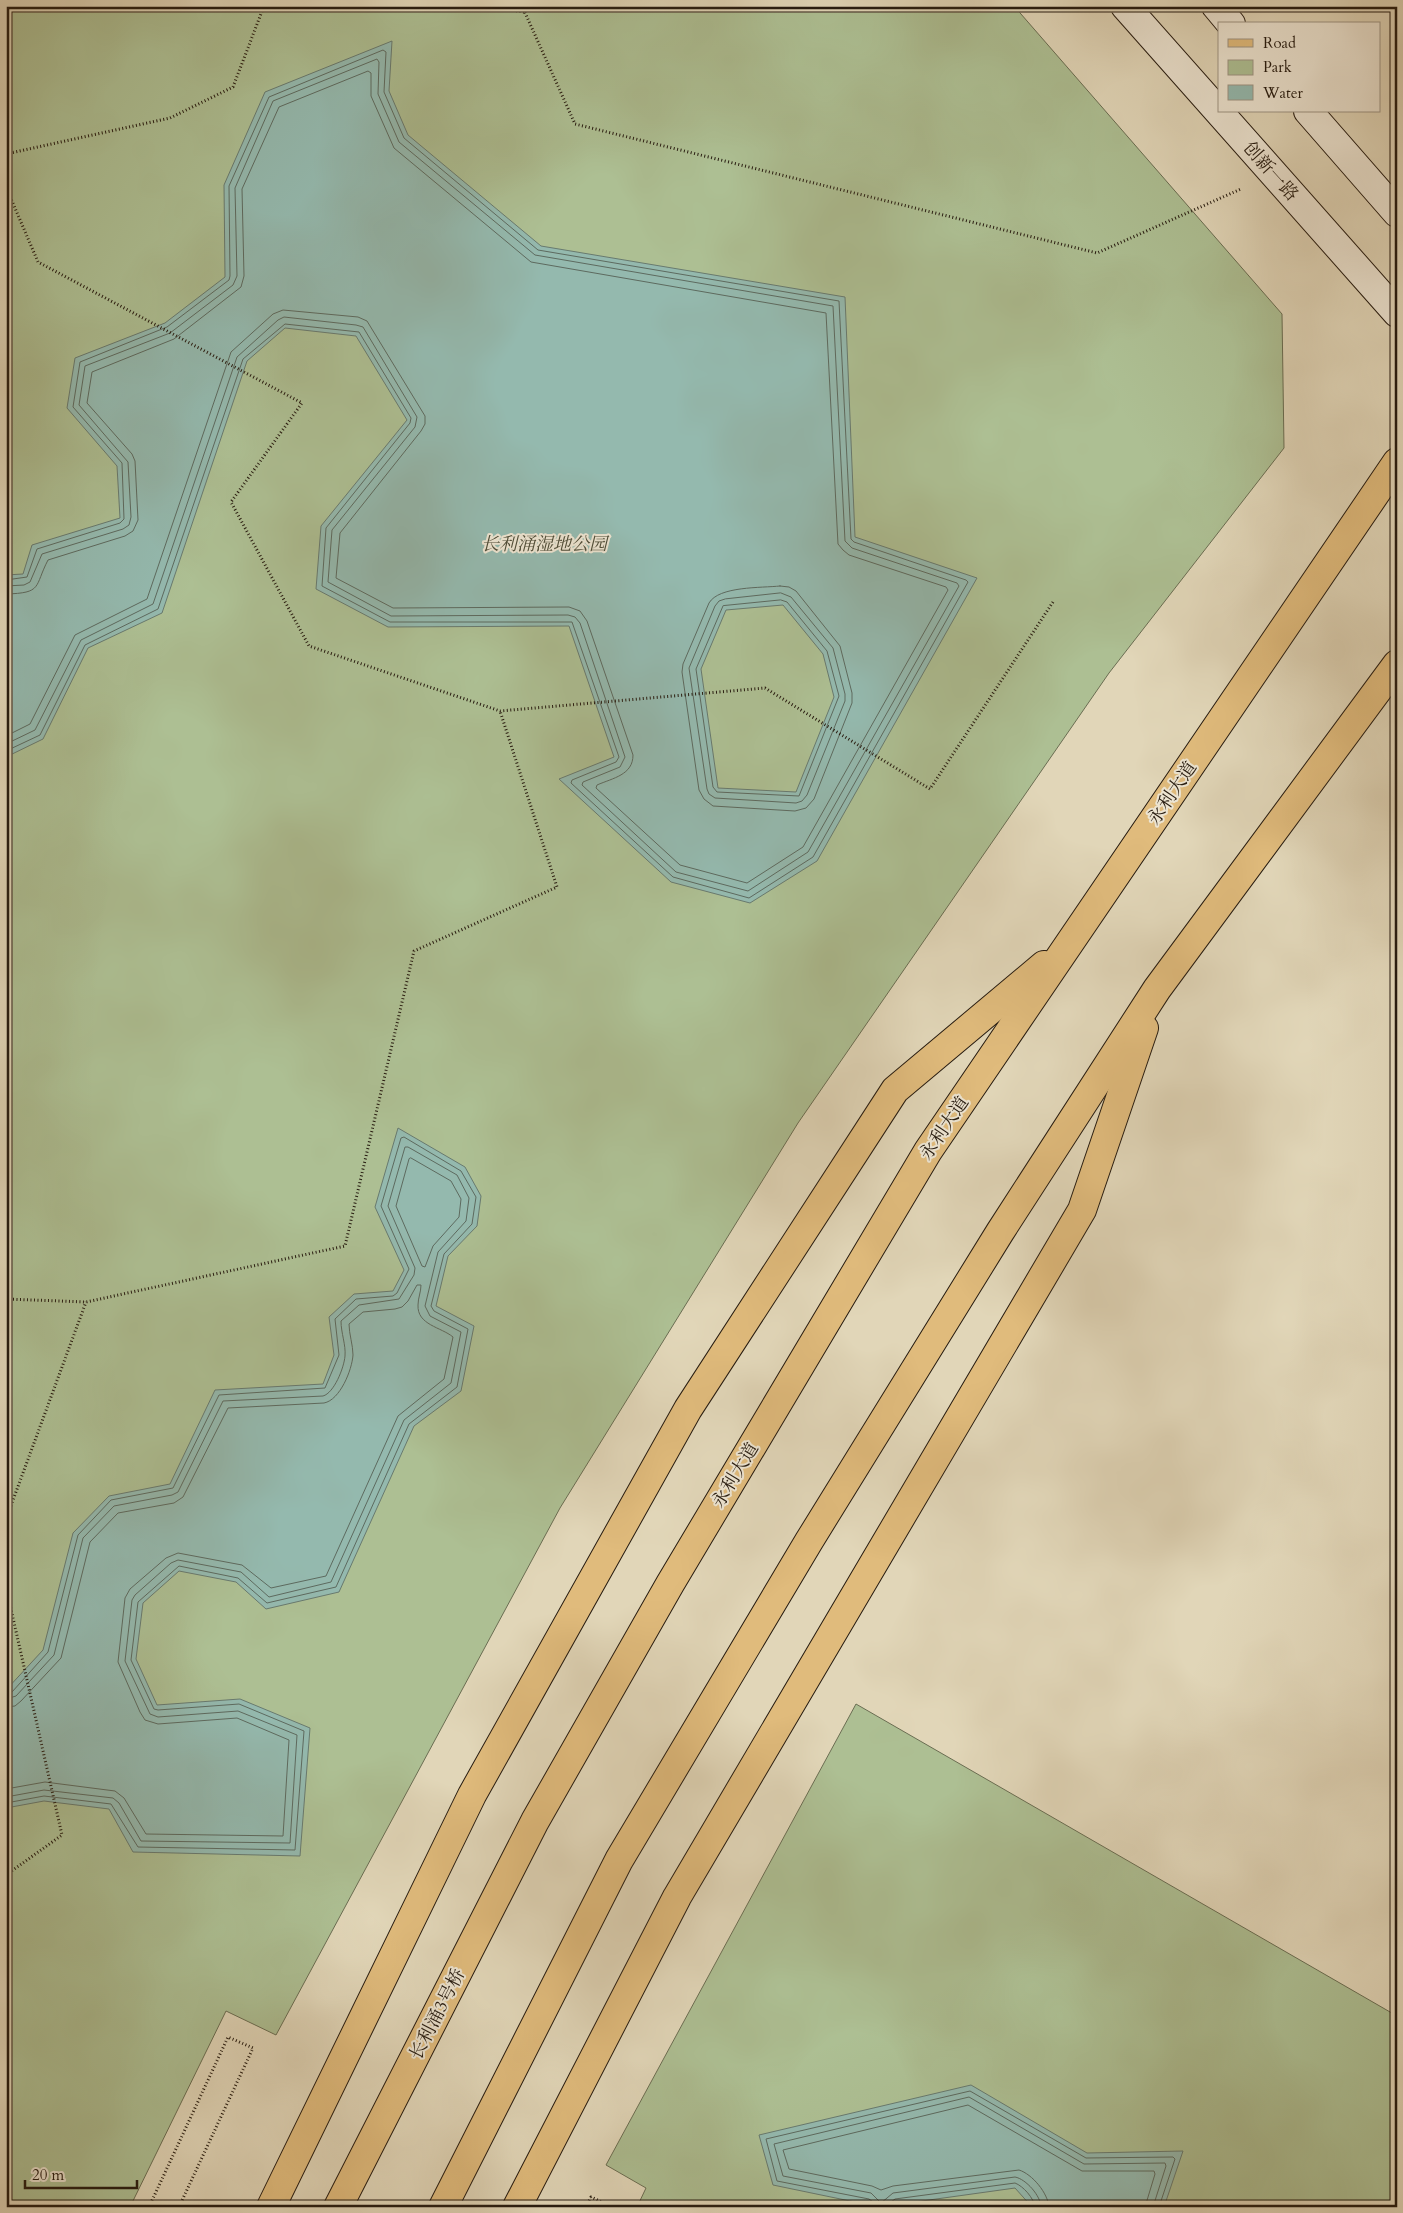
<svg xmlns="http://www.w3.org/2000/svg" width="1403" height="2213" viewBox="0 0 1403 2213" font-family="Cardo,'Noto Serif SC',serif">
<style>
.green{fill:#adbf93;stroke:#6a6d52}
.water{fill:#94b9ae;stroke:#687a6f;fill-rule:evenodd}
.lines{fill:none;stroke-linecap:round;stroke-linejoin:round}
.shore{stroke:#5d6a5f;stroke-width:1}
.secondary-casing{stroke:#261b10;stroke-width:30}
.primary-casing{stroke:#261b10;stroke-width:30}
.path{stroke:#261b10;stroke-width:3;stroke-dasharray:1 2.5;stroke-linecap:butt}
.secondary{stroke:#ece4d1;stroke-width:28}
.primary{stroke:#e0bb7c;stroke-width:28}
.labels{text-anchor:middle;stroke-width:4;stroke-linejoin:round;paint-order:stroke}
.street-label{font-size:18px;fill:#261b10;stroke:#ece4d1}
.park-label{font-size:18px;font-style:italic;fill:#4e4c37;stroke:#ece4d1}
</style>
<rect width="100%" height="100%" fill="#e1d6b8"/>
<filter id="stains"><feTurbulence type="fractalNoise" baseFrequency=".004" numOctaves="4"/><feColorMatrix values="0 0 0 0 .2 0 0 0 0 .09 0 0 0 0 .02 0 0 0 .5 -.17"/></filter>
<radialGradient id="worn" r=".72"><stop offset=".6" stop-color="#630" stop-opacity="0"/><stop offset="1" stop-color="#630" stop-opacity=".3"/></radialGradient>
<g class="green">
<path d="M6 6H1014L1282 314 1284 448 1109 673 798 1123 560 1508 276 2035 226 2011 130 2207H6Z"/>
<path d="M856 1704 1397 2016V2207H637L646 2188 606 2165Z"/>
</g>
<g class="water">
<path d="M392 41 389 91 408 135 541 246 845 297 855 537 977 578 817 861 750 903 671 882 559 779 614 757 569 626 388 627 316 589 321 526 407 420 356 336 285 328 247 361 162 613 88 648 43 739 6 757V575L23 574 32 545 120 518 117 466 67 408 75 358 165 323 225 277 224 185 265 92ZM783 605 823 654 834 697 796 792 718 788 701 669 726 610Z"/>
<path d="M398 1128 465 1167 481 1196 477 1226 448 1256 436 1306 474 1326 461 1391 414 1426 339 1592 266 1609 236 1582 179 1571 143 1603 136 1659 157 1705 240 1699 310 1728 300 1856 133 1852 109 1809 44 1801 6 1808V1690L43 1650 73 1533 109 1496 170 1484 215 1390 323 1384 334 1355 329 1317 354 1294 393 1291 404 1270 375 1207Z"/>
<path d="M971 2085 1087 2153 1183 2151 1164 2207H1032L1015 2188 879 2207 773 2185 759 2135Z"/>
</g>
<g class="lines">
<g class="shore">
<path d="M6 580 27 577 37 549 120 523 124 519 122 463 73 407 80 362 167 327 229 280 230 276 229 186 269 97 383 50 386 52 384 92 404 138 538 250 839 301 851 539 854 542 966 580 968 582 813 857 749 898 673 877 571 783 572 780 616 762 619 757 572 622H390L322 586 326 528 410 423 411 418 359 332 285 324 243 359 158 609 85 645 40 735 6 751"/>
<path d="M6 586 24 585 30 582 42 554 123 529 129 525 131 517 128 462 79 405 85 366 170 333 233 285 237 276 235 188 273 101 377 59 379 62 378 94 399 142 535 255 833 306 845 541 852 548 957 583 959 586 808 852 748 891 676 872 582 785 583 782 620 767 625 757 580 623 575 617 568 615 391 616 328 582 332 530 415 427 417 417 363 327 356 325 284 317 278 320 237 357 153 604 81 640 35 730 6 744"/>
<path d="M780 586 789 587 796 591 840 646 852 693V703L814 799 806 808 795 811 713 806 704 799 699 790 682 672 683 664 709 603C719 586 761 588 780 586Z"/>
<path d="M781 593 791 597 833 648 845 694V701L807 795 802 801 796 803 715 798 709 794 707 789 689 668 715 606 719 601 725 599Z"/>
<path d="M6 594C43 593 34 587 48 560L125 536 133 531 138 520 135 461 132 454 87 403 92 372 174 339 241 287 244 276 242 189 279 107 368 71 371 73V96L394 148 531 262 826 313 838 544 843 550 849 555 946 587 948 590 803 847 747 883 680 865 596 788 597 785C613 778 633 775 633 755L587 621 580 611 569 607 393 608 336 578 340 533 421 431 425 424V416L367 321 358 317 283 310 273 314 231 352 147 599 75 635 30 724 6 736"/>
<path d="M781 600 787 602 827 651 839 696 799 796 717 792 713 787 696 669 723 606Z"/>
<path d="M411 1158 451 1181 461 1199 459 1217 433 1246 425 1267 422 1266 396 1206 409 1159Z"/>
<path d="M6 1693 12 1692 48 1652 78 1535 111 1500 173 1488 219 1395 325 1388 339 1355 335 1319 356 1299 393 1296 397 1293 409 1269 381 1206 401 1138 404 1137 461 1171 476 1197 472 1224 444 1254 431 1306 434 1311 468 1329 457 1387 409 1424 336 1587 267 1603 238 1578 179 1566 138 1602 131 1660 154 1709 158 1710 239 1704 304 1731 295 1850 138 1847 111 1804 44 1796 6 1803"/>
<path d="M6 1699 16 1696 54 1655 83 1538 114 1506 172 1495 178 1492 223 1401 323 1396C334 1393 344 1368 345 1356 346 1345 341 1333 341 1321L359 1305 399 1299 414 1275 415 1268 388 1206 405 1147H408L457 1175 469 1198 466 1221 438 1252 425 1306 430 1316 461 1332 451 1383 404 1420 331 1582 269 1597 241 1572 178 1560 171 1563 135 1595 132 1600 125 1661 150 1714 158 1717 238 1711 297 1735 290 1843 141 1841 119 1803 113 1798 44 1790 6 1797"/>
<path d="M6 1707 15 1706 21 1701 61 1658 90 1542 118 1513 174 1503 183 1497 228 1408 324 1403C340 1400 352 1370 353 1355 353 1345 349 1334 349 1324L363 1312 395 1309 402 1307 408 1301 417 1285H421C421 1292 418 1298 418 1305 417 1325 441 1327 453 1337L444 1379 398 1416 326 1576 271 1588 242 1565 178 1553 166 1558 130 1589 125 1598 118 1662 140 1712 145 1720 158 1724 237 1718 289 1740 283 1836 146 1834 124 1798 115 1791 45 1782 6 1789"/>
<path d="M874 2207 873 2202 869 2199 777 2181 766 2139 970 2091 1086 2158 1173 2157 1175 2159 1159 2207"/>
<path d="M890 2207 891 2202 895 2199 1015 2183C1023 2186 1034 2198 1035 2207"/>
<path d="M1041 2207C1041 2196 1026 2179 1015 2177L893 2193 881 2203 871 2193 783 2176 774 2144 969 2097 1084 2164 1165 2163 1166 2166 1153 2207"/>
<path d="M1049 2207C1048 2193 1032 2174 1019 2170L893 2186 881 2190 872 2186 789 2169 783 2150 968 2105 1082 2171H1154L1155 2174 1145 2207"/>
</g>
<defs>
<g id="secondary">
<path d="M1125 6 1397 313"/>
<path d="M1216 6 1231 24"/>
<path d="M1308 111 1397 213"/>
</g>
<g id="primary">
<path d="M271 2207 472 1795 688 1409 895 1090 1044 965"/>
<path d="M338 2207 535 1821 670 1584 928 1151 1397 462"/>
<path d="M443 2207 619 1860 809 1541 1000 1232 1157 989 1397 664"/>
<path d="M517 2207 677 1897 1082 1210 1144 1028"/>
</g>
</defs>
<use href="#secondary" class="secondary-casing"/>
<use href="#primary" class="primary-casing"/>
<g class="path">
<path d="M485 6 524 12"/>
<path d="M522 6 575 124 1097 253 1241 189"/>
<path d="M6 154 170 118 233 87 264 6"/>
<path d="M6 187 38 262 302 403 231 502 309 646 500 711 765 688 930 789 1053 602"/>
<path d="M6 1299 86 1302 345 1246 414 951 557 887 500 711"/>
<path d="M6 1519 86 1302"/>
<path d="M6 1587 62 1835 6 1875"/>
<path d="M149 2207 228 2037 253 2048 179 2207"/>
<path d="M586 2207 591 2197 612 2207"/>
</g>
<use href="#secondary" class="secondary"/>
<use href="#primary" class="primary"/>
</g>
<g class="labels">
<g class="street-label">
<text transform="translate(1271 171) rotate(48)" y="6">创新一路</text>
<text transform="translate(1172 793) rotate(-56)" y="6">永利大道</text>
<text transform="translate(944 1128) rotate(-56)" y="6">永利大道</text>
<text transform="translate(735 1475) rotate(-59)" y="6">永利大道</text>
<text transform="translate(437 2014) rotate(-63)" y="6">长利涌3号桥</text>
</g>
<g class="park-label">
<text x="544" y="550">长利涌湿地公园</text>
</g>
</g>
<rect width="1403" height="2213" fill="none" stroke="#e1d6b8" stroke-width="25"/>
<rect x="8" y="8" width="1388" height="2198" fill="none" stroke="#261b10" stroke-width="2.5"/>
<rect x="12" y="12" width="1378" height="2188" fill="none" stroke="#261b10"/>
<rect x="1218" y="22" width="162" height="90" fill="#ece4d1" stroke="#9d9484"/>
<rect x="1228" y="39" width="25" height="8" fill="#e0bb7c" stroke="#9d9484"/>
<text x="1263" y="48" font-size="15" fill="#261b10">Road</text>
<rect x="1228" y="60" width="25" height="15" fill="#adbf93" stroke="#9d9484"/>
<text x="1263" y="72" font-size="15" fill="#261b10">Park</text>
<rect x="1228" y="85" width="25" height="15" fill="#94b9ae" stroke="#9d9484"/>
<text x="1263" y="98" font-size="15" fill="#261b10">Water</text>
<path d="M25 2180v8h112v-8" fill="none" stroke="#261b10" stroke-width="2.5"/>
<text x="32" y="2180" font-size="15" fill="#261b10" stroke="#ece4d1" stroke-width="4" paint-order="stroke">20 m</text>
<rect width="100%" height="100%" filter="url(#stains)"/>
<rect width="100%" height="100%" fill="url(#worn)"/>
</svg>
